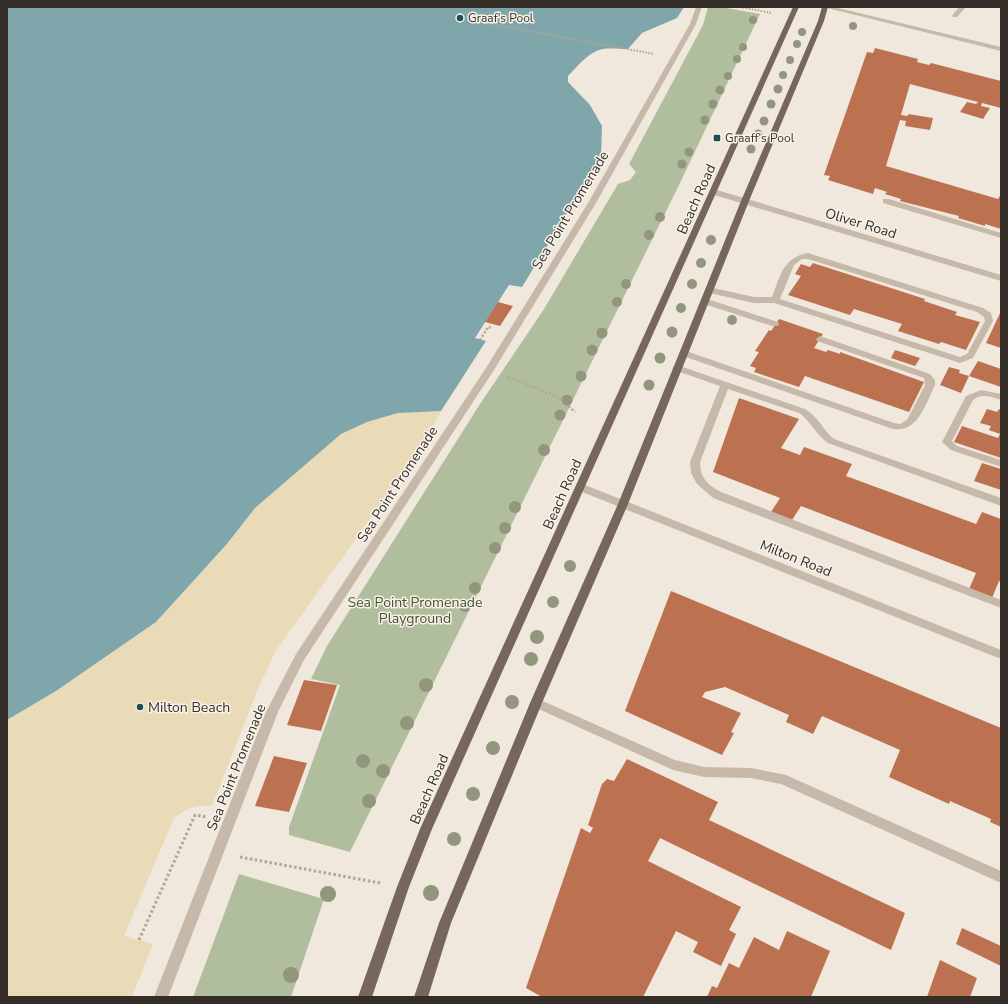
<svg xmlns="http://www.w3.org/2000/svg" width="1008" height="1004" viewBox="0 0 1008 1004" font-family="'Nunito Sans',sans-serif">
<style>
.green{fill:#b1be9e}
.sand{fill:#e9dbb7}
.water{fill:#7fa6ab}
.building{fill:#bc7150}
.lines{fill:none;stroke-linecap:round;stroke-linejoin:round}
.path-far2{stroke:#b3a495;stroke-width:2;stroke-dasharray:1.5 1.5;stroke-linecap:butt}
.path-far1{stroke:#b3a495;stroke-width:2.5;stroke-dasharray:2 2;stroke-linecap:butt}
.path{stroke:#b3a495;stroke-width:3;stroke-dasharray:2.5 2.5;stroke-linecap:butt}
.service{fill:#c7b9aa;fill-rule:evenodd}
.pedestrian{fill:#c7b9aa;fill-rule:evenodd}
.minor{fill:#c7b9aa;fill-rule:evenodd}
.primary{fill:#76665b;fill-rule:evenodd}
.tree{fill:#91967d}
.poi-dot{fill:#224d53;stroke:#f8f2e9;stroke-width:1.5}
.labels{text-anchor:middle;stroke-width:3;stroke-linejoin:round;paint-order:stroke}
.far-poi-label{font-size:12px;fill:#352e29;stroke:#f8f2e9;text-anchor:start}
.street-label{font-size:14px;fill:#352e29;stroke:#f8f2e9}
.park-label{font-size:14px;fill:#43522f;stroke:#f8f2e9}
.poi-label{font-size:14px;fill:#352e29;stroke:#f8f2e9;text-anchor:start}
</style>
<rect width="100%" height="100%" fill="#f0e8dd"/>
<g class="green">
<path d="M708 7H721L760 14 680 183 350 852 289 835V827L340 685 311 679 327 646 480 404 544 309 618 184 630 180 636 172 629 164 703 25Z"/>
<path d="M239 874 324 899 291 997H193Z"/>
</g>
<path class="sand" d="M441 411 425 442 275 652 258 689 212 806C197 805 186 808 174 818L124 936 153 944 132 997H7V720L56 691 156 622 227 545 255 508 341 434 367 422 398 413Z"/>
<path class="water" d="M7 7H684L677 18 642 33 628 49C620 49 611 48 603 49 588 52 578 66 568 76V82L590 105 602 126 601 158 522 287 509 285 475 338 486 341 441 411 398 413 367 422 341 434 255 508 227 544 156 622 56 691 7 720Z"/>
<g class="building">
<path d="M875 48 918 59 917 62 929 65 931 63 1001 81V108L982 103 981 106 990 108 983 119 960 112 967 102 976 104 978 102 910 84 901 115 908 116V114L933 118 930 130 905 126 906 121 900 120 886 166 998 199 1001 194V229L985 224V226L958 218 959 216 900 201 901 199 885 194 887 192 875 188 873 194 828 180 830 176 824 175 867 52 873 53Z"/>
<path d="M813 263 925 299 924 301 957 312 955 315 980 322 966 350 941 342 939 344 898 331 902 324 854 309 850 315 788 295 801 276 795 274 801 264 810 267Z"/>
<path d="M498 302 513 306 500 326 485 322Z"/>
<path d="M1001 311V348L986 343Z"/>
<path d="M779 319 823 334 814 348 826 352 828 350 840 354V352L924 382 909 412 805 376 799 387 754 372 756 368 750 366 759 352 755 351 769 330 771 331Z"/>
<path d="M895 350 920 358 915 366 891 358Z"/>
<path d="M978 361 1001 369V387L969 376Z"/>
<path d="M949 367 960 370 959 373 969 376 961 393 940 385Z"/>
<path d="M739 398 799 419 781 448 800 455 804 447 852 464 846 476 976 524 982 512 1001 519V582L999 581 992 598 969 589 976 573 801 506 792 520 771 512 780 498 713 472Z"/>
<path d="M987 409 997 412 999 409 1001 410V458L954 442 962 426 998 438 1000 434 989 430 991 426 980 423Z"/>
<path d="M982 463 1001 469V490L974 481Z"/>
<path d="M671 591 1001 728V827L990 822 991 819 950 801 949 804 889 777 900 750 822 716 813 734 786 722 789 715 725 687 705 692 702 697 741 713 731 732 734 733 722 755 625 711Z"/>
<path d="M304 680 337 685 321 731 287 725Z"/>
<path d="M274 756 307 763 289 812 255 806Z"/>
<path d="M627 759 718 802 709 820 905 913 891 950 660 838 648 861 741 907 729 930 736 934 721 966 693 952 698 942 676 931 643 997H542L526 988 581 828 590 833 593 828 588 825 602 784 607 779 614 781Z"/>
<path d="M962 928 1001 946V966L956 944Z"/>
<path d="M787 931 830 951 811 997H707L712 986 717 988 729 963 739 968 754 937 779 950Z"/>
<path d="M940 960 977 978 970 997H927Z"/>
</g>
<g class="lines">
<g class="path-far2">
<path d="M740 7 772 13"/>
<path d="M486 23 654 54"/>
</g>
<g class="path-far1">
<path d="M480 340 488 327 492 328"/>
<path d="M508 377 558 397 575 412"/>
</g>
<g class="path">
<path d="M240 857 380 883"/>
<path d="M139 940 195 815 207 817"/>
</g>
<g class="service">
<path d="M959 7H966L957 17H953L952 16Z"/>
<path d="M883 199H889L1001 233V238L883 203Z"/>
<path d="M808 253 983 308 991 313 993 321 973 358 960 363 774 303H754L709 293 705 290 709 287 754 297H772C780 277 783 257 808 253ZM802 259H808L977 312 984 317 985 321 967 354 960 357 780 299 794 265Z"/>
<path d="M704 298 778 322 779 324 778 326H772L701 303 700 301Z"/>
<path d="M820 336 930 374 935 380V385C925 405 917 436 890 428L680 355 679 353 683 350 686 351 894 423 900 424 907 420 925 385 924 378 817 341 816 339Z"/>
<path d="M677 365 805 409C818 416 823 430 834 439L1001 498V506L828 443C816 435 811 421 799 413L728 389 700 462C700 478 708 485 721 492L1001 600V608L713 498 697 484 691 473 690 462 720 386 674 370 672 368 674 366Z"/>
<path d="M981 390 1001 394V400C991 397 982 393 973 400L952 441 957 446 1001 460V467L951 450 942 442 966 396Z"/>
<path d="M536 698 675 760 704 767 751 768 786 775 1001 871V883L781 784 751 778 704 777 673 770 532 706 530 703 532 700Z"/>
</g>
<path class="pedestrian" d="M696 7H702L696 24 596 203 494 370 304 660 278 712 168 997H154L266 712 296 654 486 368 588 203 690 24Z"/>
<g class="minor">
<path d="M823 7H834L1001 47V51Z"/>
<path d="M711 190H717L1001 275V281L711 194Z"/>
<path d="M580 483 1001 650V659L577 490 575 487Z"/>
</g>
<g class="primary">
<path d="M793 7H799L432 829 409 887 372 997H358L397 887 420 829Z"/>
<path d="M822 7H828L824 21 749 201 628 504 542 703 451 923 428 997H414L439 923 530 703 618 504 741 201 818 21Z"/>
</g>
</g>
<g class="tree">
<circle cx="753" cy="20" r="4"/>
<circle cx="853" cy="26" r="4"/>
<circle cx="802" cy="32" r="4"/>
<circle cx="797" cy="44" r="4"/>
<circle cx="743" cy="47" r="4"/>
<circle cx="737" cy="59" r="4"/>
<circle cx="790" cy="60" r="4"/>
<circle cx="783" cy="75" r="4"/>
<circle cx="728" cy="76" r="4"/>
<circle cx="778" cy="89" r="4.5"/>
<circle cx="720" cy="90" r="4.5"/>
<circle cx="713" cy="104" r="4.5"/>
<circle cx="771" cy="104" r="4.5"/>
<circle cx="705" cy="120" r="4.5"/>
<circle cx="764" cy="121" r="4.5"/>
<circle cx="758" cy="134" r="4.5"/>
<circle cx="751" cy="149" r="4.5"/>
<circle cx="689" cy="152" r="4.5"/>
<circle cx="682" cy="164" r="4.5"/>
<circle cx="660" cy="217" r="5"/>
<circle cx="649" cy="235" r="5"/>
<circle cx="711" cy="240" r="5"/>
<circle cx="701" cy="263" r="5"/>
<circle cx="626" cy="284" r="5"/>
<circle cx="692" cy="284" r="5"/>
<circle cx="617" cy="302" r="5"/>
<circle cx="681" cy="308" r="5"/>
<circle cx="732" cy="320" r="5"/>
<circle cx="672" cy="332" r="5.5"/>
<circle cx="602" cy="333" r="5.5"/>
<circle cx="592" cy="350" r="5.5"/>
<circle cx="660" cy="358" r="5.5"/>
<circle cx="581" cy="376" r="5.5"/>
<circle cx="649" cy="385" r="5.5"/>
<circle cx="567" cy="400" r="5.5"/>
<circle cx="560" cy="415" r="5.5"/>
<circle cx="544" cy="450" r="6"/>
<circle cx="515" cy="507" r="6"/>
<circle cx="505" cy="528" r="6"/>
<circle cx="495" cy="548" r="6"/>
<circle cx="570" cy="566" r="6"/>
<circle cx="475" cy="588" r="6"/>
<circle cx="553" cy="602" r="6"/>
<circle cx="465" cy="606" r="6"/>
<circle cx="537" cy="637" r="7"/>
<circle cx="531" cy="659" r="7"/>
<circle cx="426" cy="685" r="7"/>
<circle cx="512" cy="702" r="7"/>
<circle cx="407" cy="723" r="7"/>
<circle cx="493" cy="748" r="7"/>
<circle cx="363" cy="761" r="7"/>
<circle cx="383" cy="771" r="7"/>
<circle cx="473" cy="794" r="7"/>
<circle cx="369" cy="801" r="7"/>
<circle cx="454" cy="839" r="7"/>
<circle cx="431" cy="893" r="8"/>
<circle cx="328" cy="894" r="8"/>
<circle cx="291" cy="975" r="8"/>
</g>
<g class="poi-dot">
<circle cx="460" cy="18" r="4"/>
<rect x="713" y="134" width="8" height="8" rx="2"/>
<circle cx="140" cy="707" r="4"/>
</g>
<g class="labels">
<g class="far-poi-label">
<text x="468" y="22">Graaf's Pool</text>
<text x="725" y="142">Graaff's Pool</text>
</g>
<g class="street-label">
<text transform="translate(696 199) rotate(-66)" y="5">Beach Road</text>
<text transform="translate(570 210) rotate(-59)" y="5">Sea Point Promenade</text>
<text transform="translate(861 223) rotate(17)" y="5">Oliver Road</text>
<text transform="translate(397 484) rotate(-57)" y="5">Sea Point Promenade</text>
<text transform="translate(562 494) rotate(-66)" y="5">Beach Road</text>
<text transform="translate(796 558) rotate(22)" y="5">Milton Road</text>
<text transform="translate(236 767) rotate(-68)" y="5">Sea Point Promenade</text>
<text transform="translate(429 789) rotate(-66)" y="5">Beach Road</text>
</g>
<g class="park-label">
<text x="415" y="607">Sea Point Promenade<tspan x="415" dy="16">Playground</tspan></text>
</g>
<g class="poi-label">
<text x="148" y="712">Milton Beach</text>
</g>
</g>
<rect width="1008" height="1004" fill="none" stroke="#352e29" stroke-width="16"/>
</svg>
